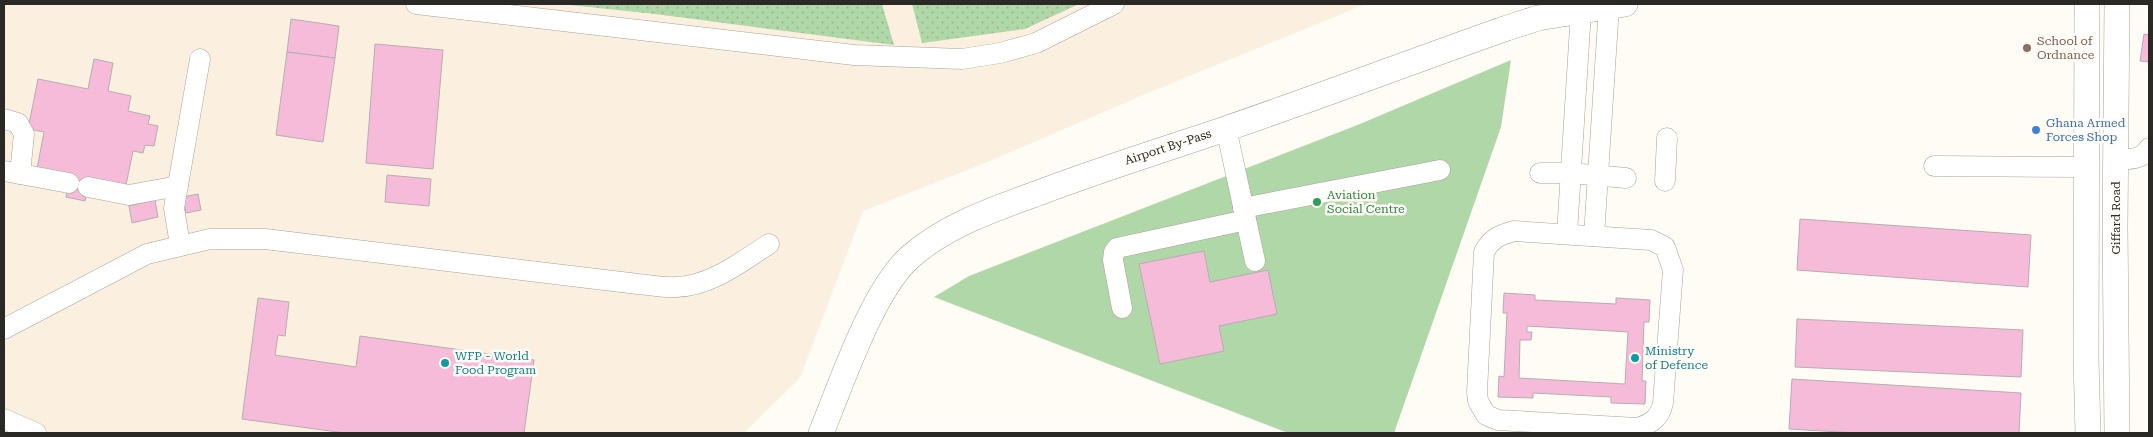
<svg xmlns="http://www.w3.org/2000/svg" width="2153" height="437" viewBox="0 0 2153 437" font-family="'Roboto Serif',serif">
<style>
.built{fill:#fbf0e0}
.grass{fill:url(#grass-dots)}
.garden{fill:#b0d7a8}
.building{fill:#f7bbda;stroke:#b7adb2;fill-rule:evenodd}
.lines{fill:none;stroke-linecap:round;stroke-linejoin:round}
.minor-casing{stroke:#a8a299;stroke-width:21}
.major-casing{stroke:#a8a299;stroke-width:26}
.minor{stroke:#fff;stroke-width:20}
.major{stroke:#fff;stroke-width:25}
.education-dot{fill:#8d6e63;stroke:#fffbf5;stroke-width:2}
.shop-dot{fill:#3f7fe0;stroke:#fffbf5;stroke-width:2}
.leisure-dot{fill:#2e9e5b;stroke:#fffbf5;stroke-width:2}
.culture-dot{fill:#0f9aa8;stroke:#fffbf5;stroke-width:2}
.labels{text-anchor:middle;stroke-width:5;stroke-linejoin:round;paint-order:stroke}
.education-label{font-size:12px;fill:#785e54;stroke:#fffbf5;text-anchor:start}
.shop-label{font-size:12px;fill:#366cbe;stroke:#fffbf5;text-anchor:start}
.street-label{font-size:12px;fill:#2b2926;stroke:#fffbf5}
.leisure-label{font-size:12px;fill:#27864d;stroke:#fffbf5;text-anchor:start}
.culture-label{font-size:12px;fill:#0d838f;stroke:#fffbf5;text-anchor:start}
</style>
<defs>
<pattern id="grass-dots" width="8" height="8" patternUnits="userSpaceOnUse" patternTransform="scale(1.25)"><rect width="8" height="8" fill="#b0d7a8"/><path d="M2 2h.1M6 6h.1" fill="none" stroke="#98b990" stroke-width="1.8" stroke-linecap="round"/></pattern>
</defs>
<rect width="100%" height="100%" fill="#fffbf5"/>
<path class="built" d="M4 4H1366L1143 95 985 163 863 211 800 378 744 433H4Z"/>
<g class="grass">
<path d="M560 4H882L894 45 655 14Z"/>
<path d="M912 4H1079L1025 29 922 43Z"/>
</g>
<path class="garden" d="M1511 60 1501 127 1394 433H1288L934 297 969 276 1360 124Z"/>
<g class="building">
<path d="M291 19 339 26 335 58 287 52Z"/>
<path d="M2144 34 2149 35V62L2140 61Z"/>
<path d="M375 44 443 50 433 169 366 163Z"/>
<path d="M287 52 335 58 323 142 276 135Z"/>
<path d="M94 59 113 63 108 91 131 96 128 111 150 116 148 124 158 126 154 146 145 145 143 153 133 151 126 185 89 182 85 201 66 197 69 180 37 169 44 132 28 129 38 79 88 89Z"/>
<path d="M387 175 431 179 429 206 385 202Z"/>
<path d="M198 194 201 210 186 213 183 197Z"/>
<path d="M155 200 158 217 132 223 129 206Z"/>
<path d="M1800 219 2031 235 2028 287 1797 270Z"/>
<path d="M1204 251 1210 282 1268 270 1277 314 1219 326 1224 351 1160 364 1139 264Z"/>
<path d="M1504 293 1535 295V300L1616 304V298L1650 300 1649 322H1644L1642 381H1646L1645 404 1611 403V397L1533 393V398L1498 397 1499 376 1504 377 1507 313H1503ZM1527 326 1628 332 1625 384 1519 378 1520 340H1531L1532 332H1527Z"/>
<path d="M258 298 289 302 285 336 278 335 275 355 356 367 360 336 534 360 524 433H345L242 419Z"/>
<path d="M1797 319 2023 330 2021 377 1795 367Z"/>
<path d="M1792 379 2021 393 2019 433H1856L1789 429Z"/>
</g>
<g class="lines">
<defs>
<g id="minor">
<path d="M416 4 854 55 962 59 1000 53 1036 43 1114 4"/>
<path d="M4 119 18 123 24 134 20 174"/>
<path d="M1226 128 1255 261"/>
<path d="M2116 160C2128 159 2143 160 2149 148"/>
<path d="M1934 166 2087 167"/>
<path d="M4 171 69 183"/>
<path d="M1540 173H1570L1626 178"/>
<path d="M1665 181 1667 138"/>
<path d="M88 187 129 195 178 186"/>
<path d="M1243 208 1440 170"/>
<path d="M1514 231 1651 240 1665 247 1673 270 1663 403C1660 418 1651 424 1637 428L1498 420 1486 415 1478 401 1477 392 1484 252C1491 239 1499 235 1514 231Z"/>
<path d="M1567 234 1581 11"/>
<path d="M1594 236 1609 6"/>
<path d="M180 245 174 208 200 59"/>
<path d="M1122 308 1113 260 1114 252 1117 248 1246 220"/>
<path d="M4 329 147 254 210 239H265L638 284C650 285 664 288 676 287 711 286 741 262 769 244"/>
<path d="M4 419 36 433"/>
</g>
<g id="major">
<path d="M2087 4 2086 358 2088 433"/>
<path d="M2117 4 2115 226 2117 433"/>
<path d="M821 433C841 385 872 291 910 257 948 224 995 209 1041 192 1102 169 1163 150 1225 129 1319 97 1413 61 1507 28L1538 18 1625 4"/>
</g>
</defs>
<use href="#minor" class="minor-casing"/>
<use href="#major" class="major-casing"/>
<use href="#minor" class="minor"/>
<use href="#major" class="major"/>
</g>
<circle class="education-dot" cx="2027" cy="48" r="5"/>
<circle class="shop-dot" cx="2036" cy="130" r="5"/>
<circle class="leisure-dot" cx="1317" cy="202" r="5"/>
<g class="culture-dot">
<circle cx="1635" cy="358" r="5"/>
<circle cx="445" cy="363" r="5"/>
</g>
<g class="labels">
<g class="education-label">
<text x="2037" y="45">School of<tspan x="2037" dy="14">Ordnance</tspan></text>
</g>
<g class="shop-label">
<text x="2046" y="127">Ghana Armed<tspan x="2046" dy="14">Forces Shop</tspan></text>
</g>
<g class="street-label">
<text transform="translate(1168 147) rotate(-18)" y="4">Airport By-Pass</text>
<text transform="translate(2116 218) rotate(-90)" y="4">Giffard Road</text>
</g>
<g class="leisure-label">
<text x="1327" y="199">Aviation<tspan x="1327" dy="14">Social Centre</tspan></text>
</g>
<g class="culture-label">
<text x="1645" y="355">Ministry<tspan x="1645" dy="14">of Defence</tspan></text>
<text x="455" y="360">WFP - World<tspan x="455" dy="14">Food Program</tspan></text>
</g>
</g>
<rect width="2153" height="437" fill="none" stroke="#2b2926" stroke-width="10"/>
</svg>
